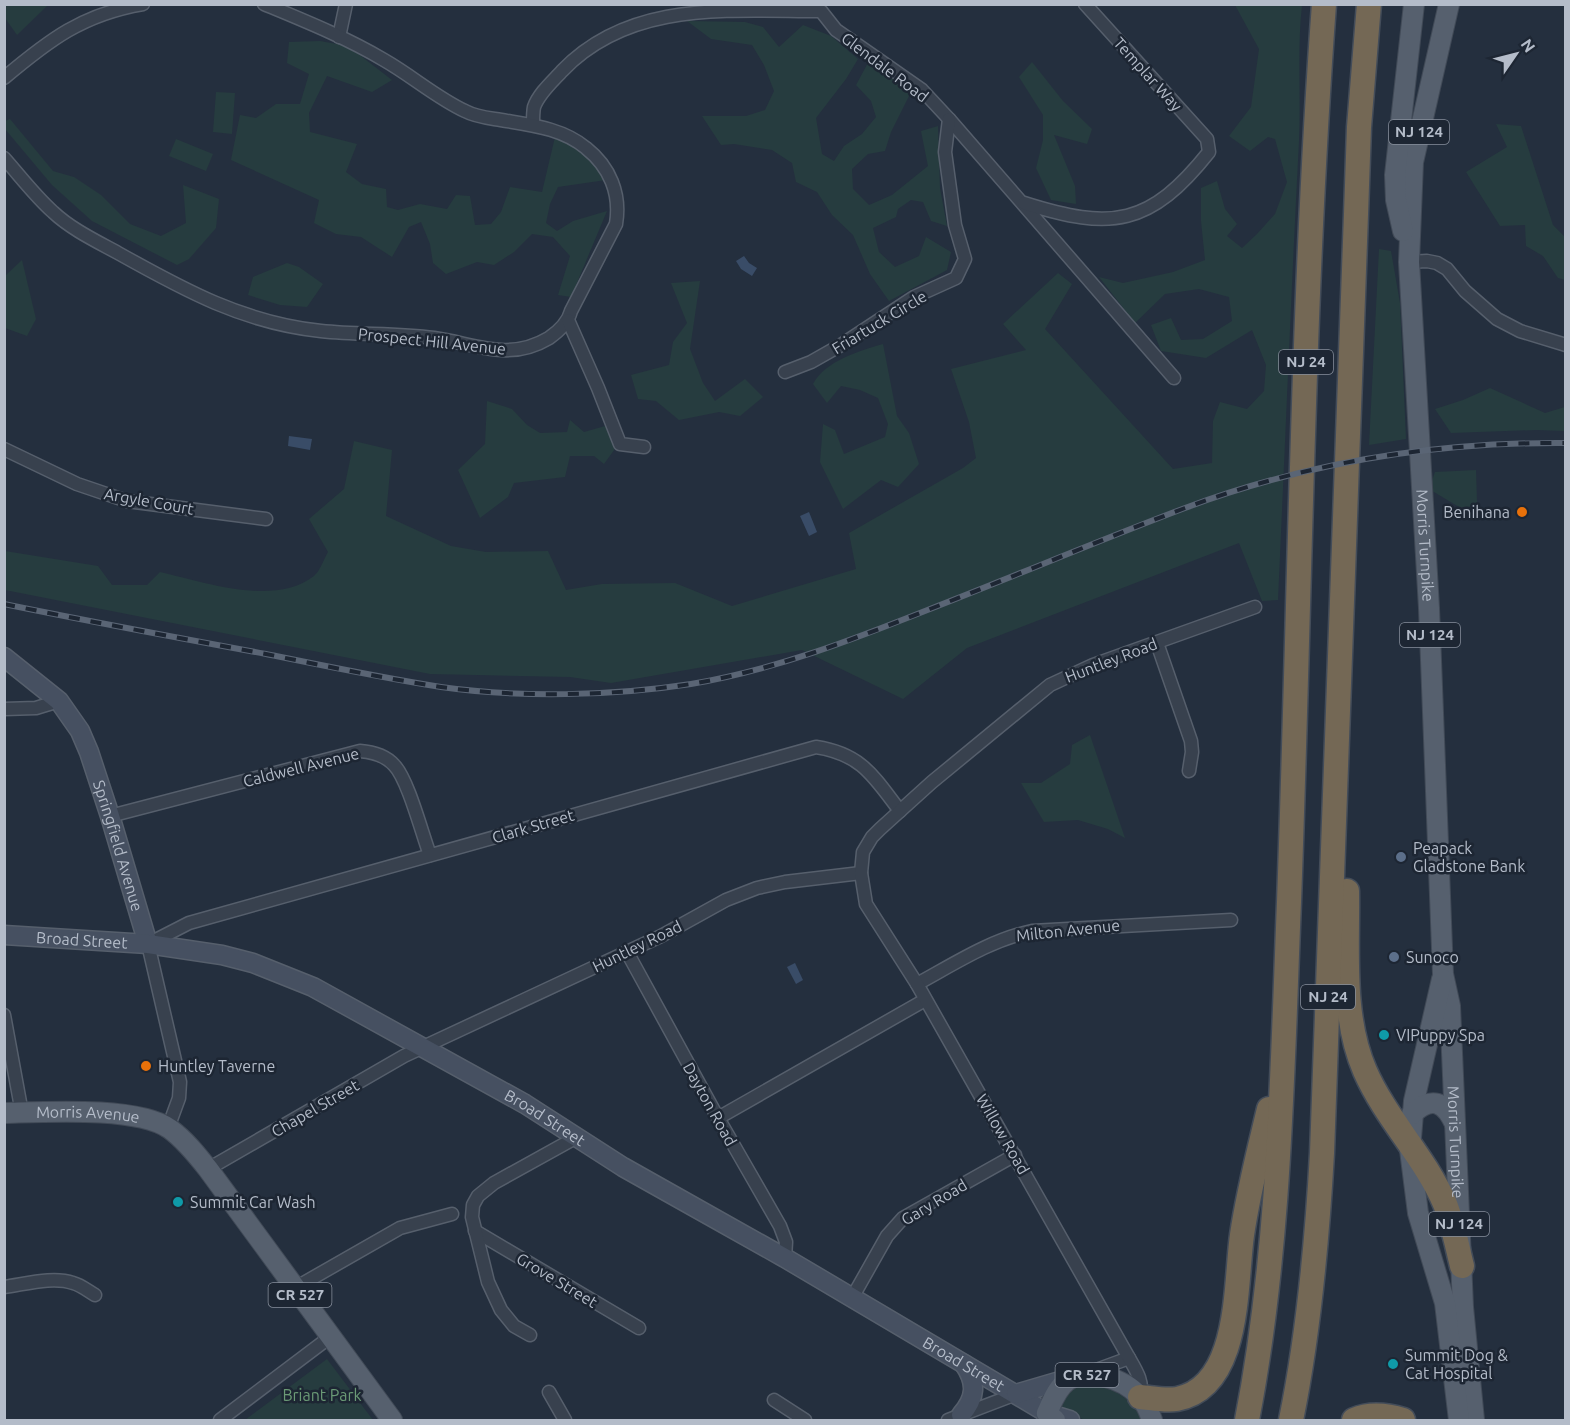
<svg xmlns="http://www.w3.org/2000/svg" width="1570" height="1425" viewBox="0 0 1570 1425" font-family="Ubuntu,sans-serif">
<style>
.green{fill:#263c3f}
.water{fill:#394c67}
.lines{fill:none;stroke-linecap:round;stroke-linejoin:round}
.street-casing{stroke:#565f6c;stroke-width:15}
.secondary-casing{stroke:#565f6c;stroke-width:21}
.primary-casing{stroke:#414a57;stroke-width:22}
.highway-casing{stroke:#434c59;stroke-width:27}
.street{stroke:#38414e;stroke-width:12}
.secondary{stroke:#465061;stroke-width:18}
.primary{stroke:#56606e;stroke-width:20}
.highway{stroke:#746855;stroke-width:24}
.rail-casing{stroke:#5a6575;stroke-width:6}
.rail{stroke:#1d2633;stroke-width:4;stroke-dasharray:11;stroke-linecap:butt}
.food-dot{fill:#e8710a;stroke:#1d2633;stroke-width:2}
.service-dot{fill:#5c6f8a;stroke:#1d2633;stroke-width:2}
.culture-dot{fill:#0f9aa8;stroke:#1d2633;stroke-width:2}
.labels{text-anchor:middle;stroke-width:5;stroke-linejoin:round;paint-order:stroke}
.shield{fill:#1d2633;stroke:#878f9c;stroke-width:1.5}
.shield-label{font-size:15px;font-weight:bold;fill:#b4bcc9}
.street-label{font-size:16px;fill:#b4bcc9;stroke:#1d2633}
.poi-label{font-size:16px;fill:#b4bcc9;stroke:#1d2633;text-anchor:start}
.park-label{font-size:16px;fill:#6b9a76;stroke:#1d2633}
</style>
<rect width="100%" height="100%" fill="#242f3e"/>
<g class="green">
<path d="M46 4 47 6 17 35 5 18V5Z"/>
<path d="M1235 5H1302C1297 50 1301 95 1299 141 1291 294 1285 447 1278 600L1262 601 1239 543 967 648 903 699 802 650 611 683 570 677 430 674 5 590V551L98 566 112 585H147L160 572C204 582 274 607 314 576 320 571 324 559 328 552L309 519 344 489 354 441 392 450 386 516 451 546 486 552 548 551 566 590 602 584 675 583 732 606 856 569 849 533 963 468 976 458 969 422 951 369 1026 350 1003 324 1058 273 1072 284 1045 329 1173 469 1212 463 1213 421 1220 402 1247 409 1264 391 1266 365 1252 330 1206 358 1161 351 1151 325 1171 318 1181 340 1203 339 1232 321 1229 297 1199 289 1165 294 1135 323 1099 277 1123 283 1173 272 1205 260 1201 221V188L1217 181 1225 209 1237 224 1227 236 1242 248 1257 234 1275 214 1287 182 1275 139 1268 137 1250 151 1229 136 1251 107 1259 49Z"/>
<path d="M687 21 745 22 763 27 779 47 803 25 831 36 858 59 846 79 816 118 822 154 834 161 844 146 862 134 876 117 871 101 856 85 869 61 911 92 891 132 885 151 868 154 852 169 853 189 869 205 892 195 928 166 921 131 938 126 940 188 947 226 931 221 923 202 911 200 898 209 896 217 873 228 879 252 895 267 919 256 926 237 951 252 947 270 889 301 870 274 853 235 832 215 817 192 796 182 792 163 772 150 734 144 721 145 702 116H746L765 110 774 91 764 65 752 45 711 39Z"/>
<path d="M320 41 348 46 392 80 372 92 327 76 309 113 310 132 357 144 346 172 362 184 386 189 387 207 398 210 420 204 447 209 456 195 470 196 475 225 491 224 501 212 510 187 542 192 555 137 590 154 606 180 558 187 550 204 546 223 557 231 573 221 607 211 571 297 558 295 570 256 553 237 532 234 514 252 494 265 477 262 446 274 433 263 430 244 421 222 409 227 392 257 361 237 336 234 314 223 319 200 231 160 240 115 256 118 276 104H300L309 74 287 63 289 42Z"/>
<path d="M1032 62 1063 101 1092 129 1087 144 1054 135 1075 186 1076 204 1051 200 1036 168 1043 140V115L1019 77Z"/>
<path d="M216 92 235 93 232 134 213 132Z"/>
<path d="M10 119 53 171 74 177 101 195 130 224 161 236 186 223 183 185 219 199 216 228 189 259 177 265 92 221 52 185 5 129V121Z"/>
<path d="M1496 124 1521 126 1553 225 1565 237V280L1558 278 1543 256 1526 246 1525 225 1500 226 1466 172 1507 147Z"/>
<path d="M176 139 213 154 206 171 169 156Z"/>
<path d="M1379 249 1391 251 1400 303 1406 439 1369 445Z"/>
<path d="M22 260 36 319 27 336 5 328V276Z"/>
<path d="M287 263 299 267 323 284 307 307 280 305 248 295 253 277Z"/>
<path d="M700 281 690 349 703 383 715 401 745 379 763 397 740 416 719 412 679 420 656 401 638 399 631 375 669 365 673 342 687 323 671 283Z"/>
<path d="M883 344 897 416 909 433 919 464 898 487 881 480 843 509 820 462 823 424 835 430 844 454 885 437 888 424 878 398 860 390 841 386 827 403 813 384C825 361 859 351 883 344Z"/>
<path d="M1490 388 1545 413 1565 407V431L1536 430 1451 433 1435 409 1463 400Z"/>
<path d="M487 401 512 409 527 425 540 433 567 432 570 420 584 432 605 426 617 446 604 464 594 456H570L565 477 514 483 508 497 480 518 458 470 485 444Z"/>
<path d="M1476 470 1477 502 1464 510 1429 489 1435 472Z"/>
<path d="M1090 735 1125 838 1108 829 1078 820 1044 822 1021 783H1041L1070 764 1072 745Z"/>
<path d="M327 1359 373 1420H245Z"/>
<path d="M1090 1383C1113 1388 1132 1398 1143 1420H1084L1062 1407C1065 1392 1075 1387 1090 1383Z"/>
</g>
<g class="water">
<path d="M744 256 749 263 757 268 752 276 741 269 736 261Z"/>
<path d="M289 436 312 439 310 450 288 446Z"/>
<path d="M809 512 817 532 809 536 800 516Z"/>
<path d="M795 963 803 980 796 984 787 967Z"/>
</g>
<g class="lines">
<defs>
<g id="street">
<path d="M339 37 346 4"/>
<path d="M4 78C49 40 83 14 143 4"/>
<path d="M533 125C533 120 533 112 534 107 539 93 553 81 562 71 630 0 729 11 821 11L836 30 922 90 949 119 1174 378"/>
<path d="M4 158C20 176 35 196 53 212 71 229 96 241 118 253 184 290 244 323 321 331 358 335 397 333 434 338 476 344 509 362 549 338 559 331 568 323 571 311L616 224C621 194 610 167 586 148 562 128 530 125 501 120 489 118 476 117 465 111 437 98 412 76 384 60 347 38 305 21 264 4"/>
<path d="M1024 203C1112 231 1150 226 1209 152L1207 139 1085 4"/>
<path d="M1409 262 1427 261 1437 263 1447 269 1465 291 1497 319 1520 331 1566 345"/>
<path d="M568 320 598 388 620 444 644 447"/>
<path d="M785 372 811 362 841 345 914 297 956 278 965 259 955 225 945 152 949 119"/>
<path d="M4 449 77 484 127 501 266 519"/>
<path d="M1157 643 1191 741 1192 752 1189 771"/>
<path d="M4 709 36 708 59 701"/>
<path d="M110 816 360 751C373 752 385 755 394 765 408 779 422 834 430 855"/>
<path d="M627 952 718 1118 780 1226 786 1242 785 1258"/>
<path d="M917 984C954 964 990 940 1032 931L1231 920"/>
<path d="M4 1015 22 1113"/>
<path d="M718 1118 925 1000"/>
<path d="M168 1128 179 1098 180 1082 148 944 189 923 816 747C862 754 874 777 900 811"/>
<path d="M208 1169 404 1056 661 936 726 900 757 888 785 882 861 873"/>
<path d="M475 1231 639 1328"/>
<path d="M4 1287C26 1284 53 1276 73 1283 81 1285 88 1291 95 1295"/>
<path d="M295 1288 400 1228 452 1214"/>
<path d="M852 1298 887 1236 903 1218 1015 1155"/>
<path d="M530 1335 514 1326 501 1310 488 1282 472 1217 473 1205 478 1196 494 1183 577 1137"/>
<path d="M1091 1372 1129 1358"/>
<path d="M549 1392 565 1420"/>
<path d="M1140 1397C1144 1382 1136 1370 1129 1358L917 984 866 904 861 873 863 852 872 837 880 829 932 782 1050 685 1093 665 1255 607"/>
<path d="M774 1400 805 1420"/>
<path d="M220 1420 330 1337"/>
<path d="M948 1420 1016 1394"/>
</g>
<g id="secondary">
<path id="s1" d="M4 657 59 701 80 731 89 752 110 816 148 944"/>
<path id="s2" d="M4 935 148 944 222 955 253 963 313 987 525 1104 623 1167 785 1258 1047 1413 1070 1420"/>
<path d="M1016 1394 1077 1376"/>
<path d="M961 1415C976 1398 977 1383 964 1364"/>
</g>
<g id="primary">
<path id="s3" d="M1449 4 1413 162 1409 262 1429 608 1443 974 1450 1006 1463 1307 1474 1420"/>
<path d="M1403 231 1396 200 1395 175 1414 4"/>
<path d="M1442 979 1414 1101 1410 1150 1418 1213 1445 1303 1459 1420"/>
<path id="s4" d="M4 1113C44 1112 138 1106 170 1129 185 1140 197 1155 208 1169L392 1420"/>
<path d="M1412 1114C1432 1096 1444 1101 1455 1124"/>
<path d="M1055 1420 1047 1413C1052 1402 1057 1388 1067 1381 1086 1366 1124 1379 1139 1396 1146 1403 1149 1411 1152 1420"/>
</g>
<g id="highway">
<path d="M1347 891C1348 949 1341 1016 1365 1071 1386 1119 1425 1157 1445 1204 1453 1224 1457 1246 1462 1266"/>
<path d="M1140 1397C1152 1398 1165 1401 1177 1399 1241 1387 1235 1284 1242 1235 1248 1193 1259 1151 1269 1109"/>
<path d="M1247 1420C1280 1250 1282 1075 1289 902 1300 603 1302 303 1324 4"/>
<path d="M1291 1420C1309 1332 1317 1243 1322 1153L1356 214 1359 127 1369 4"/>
<path d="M1354 1420C1370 1413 1387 1415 1403 1420"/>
</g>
</defs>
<use href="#street" class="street-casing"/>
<use href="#secondary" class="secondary-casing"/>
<use href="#primary" class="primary-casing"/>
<use href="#highway" class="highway-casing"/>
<use href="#street" class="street"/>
<use href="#secondary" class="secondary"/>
<use href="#primary" class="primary"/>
<use href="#highway" class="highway"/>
<defs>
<path id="rail" d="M4 604C92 622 179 638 266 654 325 666 383 678 441 687 519 698 613 696 691 684 774 670 852 640 930 609 1015 576 1100 540 1185 508 1308 462 1435 442 1566 443"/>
</defs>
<use href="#rail" class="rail-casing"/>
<use href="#rail" class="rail"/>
</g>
<g class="food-dot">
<circle cx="1522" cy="512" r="6"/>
<circle cx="146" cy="1066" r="6"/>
</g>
<g class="service-dot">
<circle cx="1401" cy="857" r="6"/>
<circle cx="1394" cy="957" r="6"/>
</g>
<g class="culture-dot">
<circle cx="1384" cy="1035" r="6"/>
<circle cx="178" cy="1202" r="6"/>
<circle cx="1393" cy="1364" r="6"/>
</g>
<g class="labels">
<g class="shield">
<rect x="1389" y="120" width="60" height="24" rx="4.5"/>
<rect x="1279" y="350" width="54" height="24" rx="4.5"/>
<rect x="1400" y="623" width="60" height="24" rx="4.5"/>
<rect x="1301" y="985" width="54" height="24" rx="4.5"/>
<rect x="1429" y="1212" width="60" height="24" rx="4.5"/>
<rect x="268.5" y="1283" width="63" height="24" rx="4.5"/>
<rect x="1055.5" y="1363" width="63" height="24" rx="4.5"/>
</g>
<g class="shield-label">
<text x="1419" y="137">NJ 124</text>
<text x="1306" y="367">NJ 24</text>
<text x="1430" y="640">NJ 124</text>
<text x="1328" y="1002">NJ 24</text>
<text x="1459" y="1229">NJ 124</text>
<text x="300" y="1300">CR 527</text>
<text x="1087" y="1380">CR 527</text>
</g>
<g class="street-label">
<text transform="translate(885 67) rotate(37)" y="6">Glendale Road</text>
<text transform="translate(1148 74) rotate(48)" y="6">Templar Way</text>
<text transform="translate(879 322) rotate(-31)" y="6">Friartuck Circle</text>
<text transform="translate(432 341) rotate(6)" y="6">Prospect Hill Avenue</text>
<text transform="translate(149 501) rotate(10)" y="6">Argyle Court</text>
<text dy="6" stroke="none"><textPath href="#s3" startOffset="546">Morris Turnpike</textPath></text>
<text transform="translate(1111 660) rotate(-21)" y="6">Huntley Road</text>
<text transform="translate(301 767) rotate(-14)" y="6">Caldwell Avenue</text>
<text transform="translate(533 826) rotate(-16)" y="6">Clark Street</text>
<text dy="6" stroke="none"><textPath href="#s1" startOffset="228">Springfield Avenue</textPath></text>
<text transform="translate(1068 930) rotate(-6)" y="6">Milton Avenue</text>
<text dy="6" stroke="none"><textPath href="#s2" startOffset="78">Broad Street</textPath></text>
<text transform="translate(637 946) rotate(-26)" y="6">Huntley Road</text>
<text transform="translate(710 1104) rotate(61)" y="6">Dayton Road</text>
<text transform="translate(315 1108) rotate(-30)" y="6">Chapel Street</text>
<text dy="6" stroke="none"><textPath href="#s4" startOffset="84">Morris Avenue</textPath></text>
<text dy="6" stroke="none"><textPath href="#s2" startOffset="582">Broad Street</textPath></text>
<text transform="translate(1003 1134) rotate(60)" y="6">Willow Road</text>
<text dy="6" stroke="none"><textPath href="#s3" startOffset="1144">Morris Turnpike</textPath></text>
<text transform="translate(934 1202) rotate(-31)" y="6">Gary Road</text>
<text transform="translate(557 1280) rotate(31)" y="6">Grove Street</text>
<text dy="6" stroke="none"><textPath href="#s2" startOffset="1068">Broad Street</textPath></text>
</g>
<g class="poi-label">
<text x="1510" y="518" text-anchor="end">Benihana</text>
<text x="1413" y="854">Peapack<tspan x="1413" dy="18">Gladstone Bank</tspan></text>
<text x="1406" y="963">Sunoco</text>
<text x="1396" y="1041">VIPuppy Spa</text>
<text x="158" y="1072">Huntley Taverne</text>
<text x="190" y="1208">Summit Car Wash</text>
<text x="1405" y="1361">Summit Dog &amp;<tspan x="1405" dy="18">Cat Hospital</tspan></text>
</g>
<g class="park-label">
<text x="322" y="1401">Briant Park</text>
</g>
</g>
<rect width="1570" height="1425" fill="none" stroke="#b4bcc9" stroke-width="12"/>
<g transform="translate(1516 54) rotate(55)" stroke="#1d2633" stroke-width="4.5" paint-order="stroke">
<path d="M0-4.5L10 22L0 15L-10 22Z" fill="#b4bcc9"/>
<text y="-9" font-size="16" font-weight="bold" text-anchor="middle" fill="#b4bcc9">N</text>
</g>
</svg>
